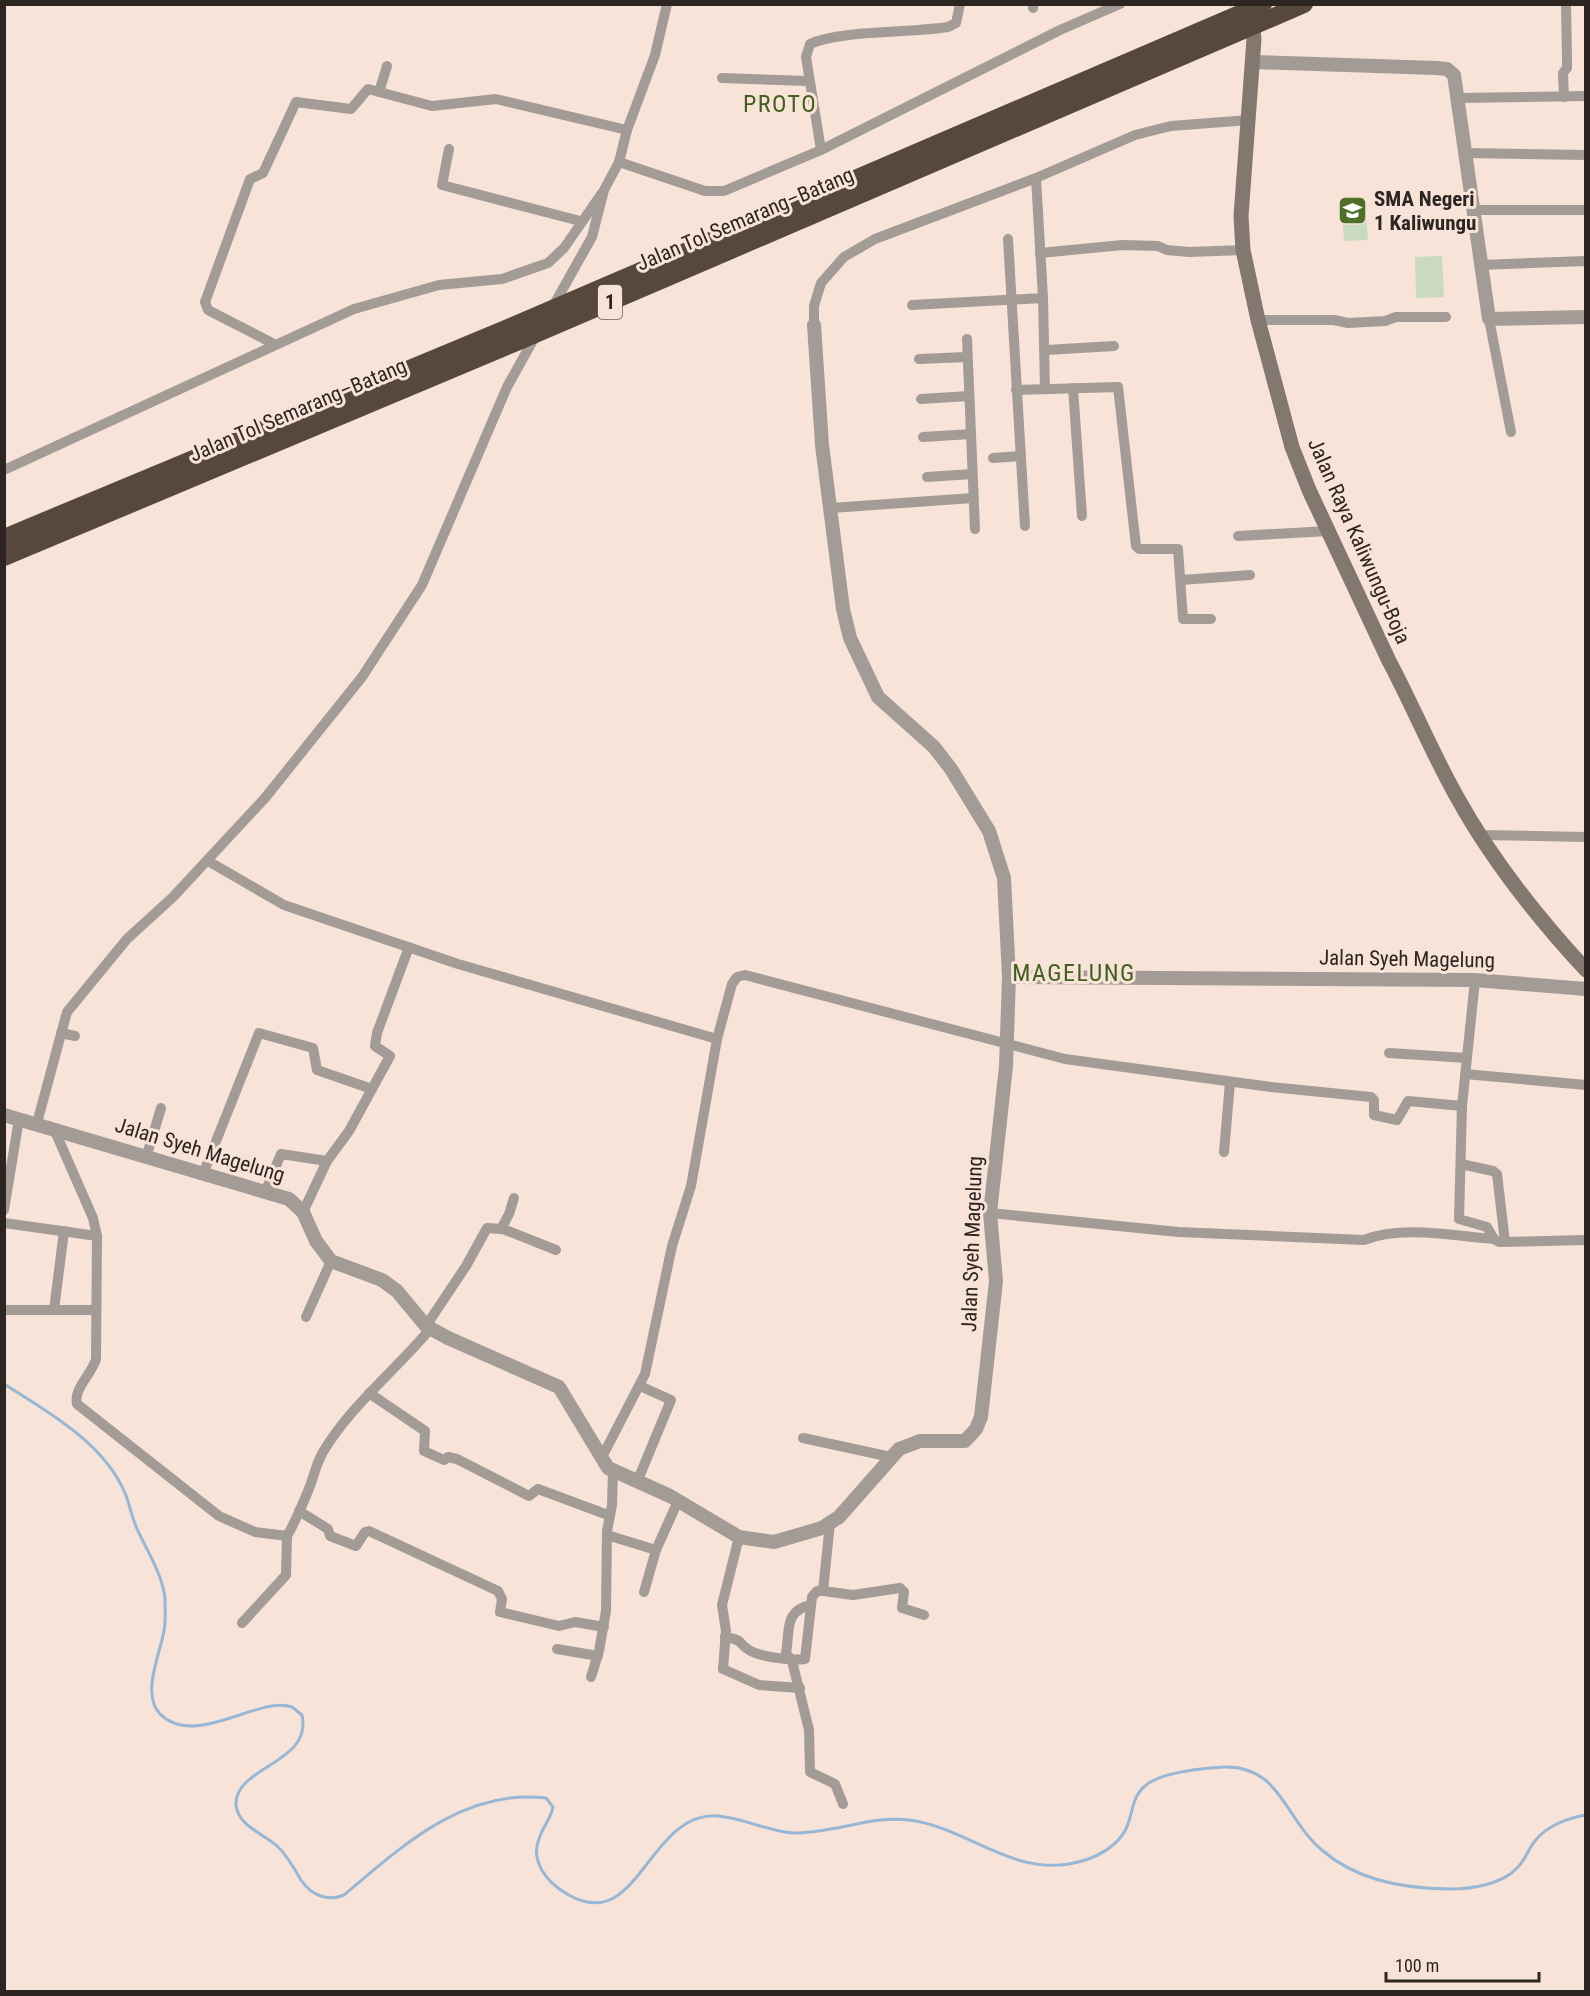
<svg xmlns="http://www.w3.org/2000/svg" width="1590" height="1996" viewBox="0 0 1590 1996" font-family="'Roboto Condensed',sans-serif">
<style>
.garden{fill:#cadabf}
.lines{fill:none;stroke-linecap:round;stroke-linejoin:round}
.stream{stroke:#97b7d6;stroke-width:3}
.minor{stroke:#a39c96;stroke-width:10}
.tertiary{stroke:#a39c96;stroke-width:14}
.secondary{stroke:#82786f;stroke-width:15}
.motorway{stroke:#56493c;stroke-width:18}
.labels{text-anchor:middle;stroke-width:6;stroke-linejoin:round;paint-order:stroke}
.shield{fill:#f8e3d8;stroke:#695e58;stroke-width:1.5}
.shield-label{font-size:20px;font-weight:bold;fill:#2c2521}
.poi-label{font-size:21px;font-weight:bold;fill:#2c2521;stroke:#f8e3d8;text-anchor:start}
.street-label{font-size:21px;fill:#2c2521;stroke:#f8e3d8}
.quarter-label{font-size:24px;letter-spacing:1.5px;fill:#41601e;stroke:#f8e3d8}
</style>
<rect width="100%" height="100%" fill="#f8e3d8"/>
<g class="garden">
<path d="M1365 197 1368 240 1344 241 1341 199Z"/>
<path d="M1442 256 1444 297 1416 298 1415 257Z"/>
</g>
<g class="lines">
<path class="stream" d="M4 1384C47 1411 104 1443 125 1493 130 1505 132 1519 138 1531 148 1552 163 1576 165 1599 165 1609 166 1621 164 1631 160 1654 141 1694 160 1714 195 1749 259 1695 292 1707 295 1709 299 1713 302 1715 313 1764 234 1766 236 1805 238 1826 264 1834 277 1846 287 1855 294 1868 301 1880 311 1895 327 1902 344 1895 402 1846 464 1788 546 1798L553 1807C551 1818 544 1825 540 1836 529 1860 546 1882 567 1894 639 1937 647 1811 718 1816 743 1818 767 1831 793 1833 832 1834 872 1815 909 1820 965 1827 1010 1874 1069 1864 1094 1860 1122 1846 1129 1821 1133 1808 1134 1795 1145 1786 1160 1772 1205 1768 1225 1767 1281 1766 1285 1820 1323 1851 1358 1881 1406 1889 1451 1889 1471 1889 1503 1884 1517 1868 1525 1861 1528 1849 1535 1841 1546 1826 1568 1818 1586 1815"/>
<g class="minor">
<path d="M1033 4V8"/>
<path d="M722 78 808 81"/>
<path d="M379 92 387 66"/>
<path d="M1564 97 1563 73 1567 68V57L1566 4"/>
<path d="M1458 98 1586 96"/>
<path d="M449 149 442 185 580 221"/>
<path d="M821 150 806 57 810 44C840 30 912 33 948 27L956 23 960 4"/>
<path d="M1464 153 1586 155"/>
<path d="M619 162 705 191H724L821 150 1060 30 1120 4"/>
<path d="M1472 210H1586"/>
<path d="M1008 239 1025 526"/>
<path d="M1040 253 1123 245 1158 246 1167 250 1189 252 1243 250"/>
<path d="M1480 265 1586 261"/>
<path d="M1043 298 1045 389"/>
<path d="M912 305 1043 298 1036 178"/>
<path d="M552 308 592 237 604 190 619 162 627 130 655 55 667 4"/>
<path d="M1489 319 1511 432"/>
<path d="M1258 320H1334L1348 323 1385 321 1396 317H1446"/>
<path d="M814 325V306L821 283 844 257 875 239 1036 178 1135 135 1171 126 1249 120"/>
<path d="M967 339 975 529"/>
<path d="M274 344 208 310 205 302 250 179 263 173 296 102 351 109 368 89 432 106 496 99 627 130"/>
<path d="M1046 350 1114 346"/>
<path d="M919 359 967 357"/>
<path d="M1073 388 1082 516"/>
<path d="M1016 390 1118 387 1136 546 1139 549H1178L1183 619H1211"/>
<path d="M921 399 969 396"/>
<path d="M923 437 971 434"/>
<path d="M993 458 1021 456"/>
<path d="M4 470 354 309 439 285 502 279 548 263 564 248 602 193"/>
<path d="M927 477 972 474"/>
<path d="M831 508 973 498"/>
<path d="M1238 536 1329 531"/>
<path d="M1181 580 1250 575"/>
<path d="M1480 835 1586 837"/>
<path d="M208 861 284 905 458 964 717 1039"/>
<path d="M1475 980 1462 1106 1459 1219 1487 1227 1494 1239 1499 1242 1586 1240"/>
<path d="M61 1033 75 1036"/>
<path d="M1389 1053 1467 1058"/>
<path d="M1465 1074 1586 1085"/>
<path d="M37 1123 67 1012 127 939 173 897 265 798 362 677 422 585 507 387 536 335"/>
<path d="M54 1129 93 1218 97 1236 96 1359C92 1374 73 1389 77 1404L219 1516 255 1532 287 1536C296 1521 303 1503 310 1486 314 1475 317 1462 323 1452 351 1405 396 1370 431 1328"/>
<path d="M1224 1152 1230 1082"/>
<path d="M146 1158 161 1108"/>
<path d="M1461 1164 1493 1171 1497 1174 1505 1242"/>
<path d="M203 1174 259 1033 313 1048 317 1070 372 1089"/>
<path d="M266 1190 281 1154 327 1161"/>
<path d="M4 1210 19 1119"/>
<path d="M303 1212 327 1161 349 1131 390 1056 375 1046 377 1033 409 947"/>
<path d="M990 1213 1178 1232 1364 1240C1402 1225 1453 1236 1494 1239"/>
<path d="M4 1223 97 1236"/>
<path d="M501 1229 509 1214 514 1198"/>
<path d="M4 1310H96"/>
<path d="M54 1310 64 1231"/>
<path d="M306 1317 331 1261"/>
<path d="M426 1326 466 1266 487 1228 503 1229 556 1250"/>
<path d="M369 1393 425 1431 424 1451 444 1460 448 1457 457 1459 529 1496 538 1489 608 1515"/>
<path d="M803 1438 891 1457"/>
<path d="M601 1459 645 1374 672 1246 691 1186 717 1039 732 984 737 977 745 975 1065 1059 1271 1087 1371 1097 1374 1100V1115L1397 1120 1408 1101 1462 1106"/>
<path d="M637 1482 671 1400 640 1386"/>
<path d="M299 1511 328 1529 330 1536 356 1546 365 1532 369 1531 498 1591 502 1599 500 1612 559 1626 575 1622 604 1627"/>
<path d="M830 1523 823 1591 853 1595 900 1588 904 1592 902 1608 924 1615"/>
<path d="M607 1535 656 1550 678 1501"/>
<path d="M739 1537 722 1605 726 1631 723 1669 759 1685 800 1688"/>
<path d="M644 1592 656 1550"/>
<path d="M811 1605C784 1610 790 1631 786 1653L792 1661 809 1730 810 1772 835 1784 843 1804"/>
<path d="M242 1623 286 1575 287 1536"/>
<path d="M725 1637C746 1641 737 1643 749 1650 760 1657 793 1661 805 1659L812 1597 817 1591H823"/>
<path d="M557 1649 598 1656"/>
<path d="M591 1677 599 1651 606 1611 607 1531 612 1505 613 1472"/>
</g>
<g class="tertiary">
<path d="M1253 62 1436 68 1447 69 1454 75 1489 319 1586 317"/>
<path d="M814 325 822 445 843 609 850 638 878 697 934 747 951 769 989 831 1004 878 1009 977"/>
<path d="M4 1115 289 1199 303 1212 316 1241 331 1261 382 1280 397 1291 426 1326 448 1338 559 1387 608 1468 670 1496 739 1537 774 1542 822 1528 839 1517 899 1449 920 1441H965L976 1429 981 1417 996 1281 990 1213 1006 1066 1009 977 1475 980 1586 989"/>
</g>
<path class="secondary" d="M1251 16 1254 39 1241 216 1243 250 1258 320 1292 447 1309 490 1389 661C1413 706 1432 753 1457 797 1491 859 1538 918 1586 970"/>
<g class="motorway">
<path d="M4 538 508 328 1263 4"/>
<path d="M4 557 519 341 1304 4"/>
</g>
</g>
<defs>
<symbol id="school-square" viewBox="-11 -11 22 22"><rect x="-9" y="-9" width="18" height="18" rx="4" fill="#4e7028" stroke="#f8e3d8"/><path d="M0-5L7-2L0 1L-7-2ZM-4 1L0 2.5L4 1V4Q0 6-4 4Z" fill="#fff"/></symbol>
</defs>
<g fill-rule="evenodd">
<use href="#school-square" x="1336" y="194" width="33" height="33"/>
</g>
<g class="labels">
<rect class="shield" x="598" y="285" width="24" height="34" rx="4.5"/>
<g class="shield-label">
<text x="610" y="309">1</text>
</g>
<g class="poi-label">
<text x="1374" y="206">SMA Negeri<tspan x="1374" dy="24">1 Kaliwungu</tspan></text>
</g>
<g class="street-label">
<text transform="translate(745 219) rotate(-23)" y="7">Jalan Tol Semarang–Batang</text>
<text transform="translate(298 410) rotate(-23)" y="7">Jalan Tol Semarang–Batang</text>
<text transform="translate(1359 541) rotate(66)" y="7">Jalan Raya Kaliwungu-Boja</text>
<text transform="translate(1407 959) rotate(1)" y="7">Jalan Syeh Magelung</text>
<text transform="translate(200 1150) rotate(17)" y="7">Jalan Syeh Magelung</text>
<text transform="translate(972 1244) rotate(-88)" y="7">Jalan Syeh Magelung</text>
</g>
<g class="quarter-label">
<text x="780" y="112">PROTO</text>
<text x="1074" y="981">MAGELUNG</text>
</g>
</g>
<rect width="1590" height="1996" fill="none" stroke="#2c2521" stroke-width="12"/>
<path d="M1386 1972v9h153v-9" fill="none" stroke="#2c2521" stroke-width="3"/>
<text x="1395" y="1972" font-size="18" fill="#2c2521" stroke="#f8e3d8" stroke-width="4.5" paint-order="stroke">100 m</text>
</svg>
